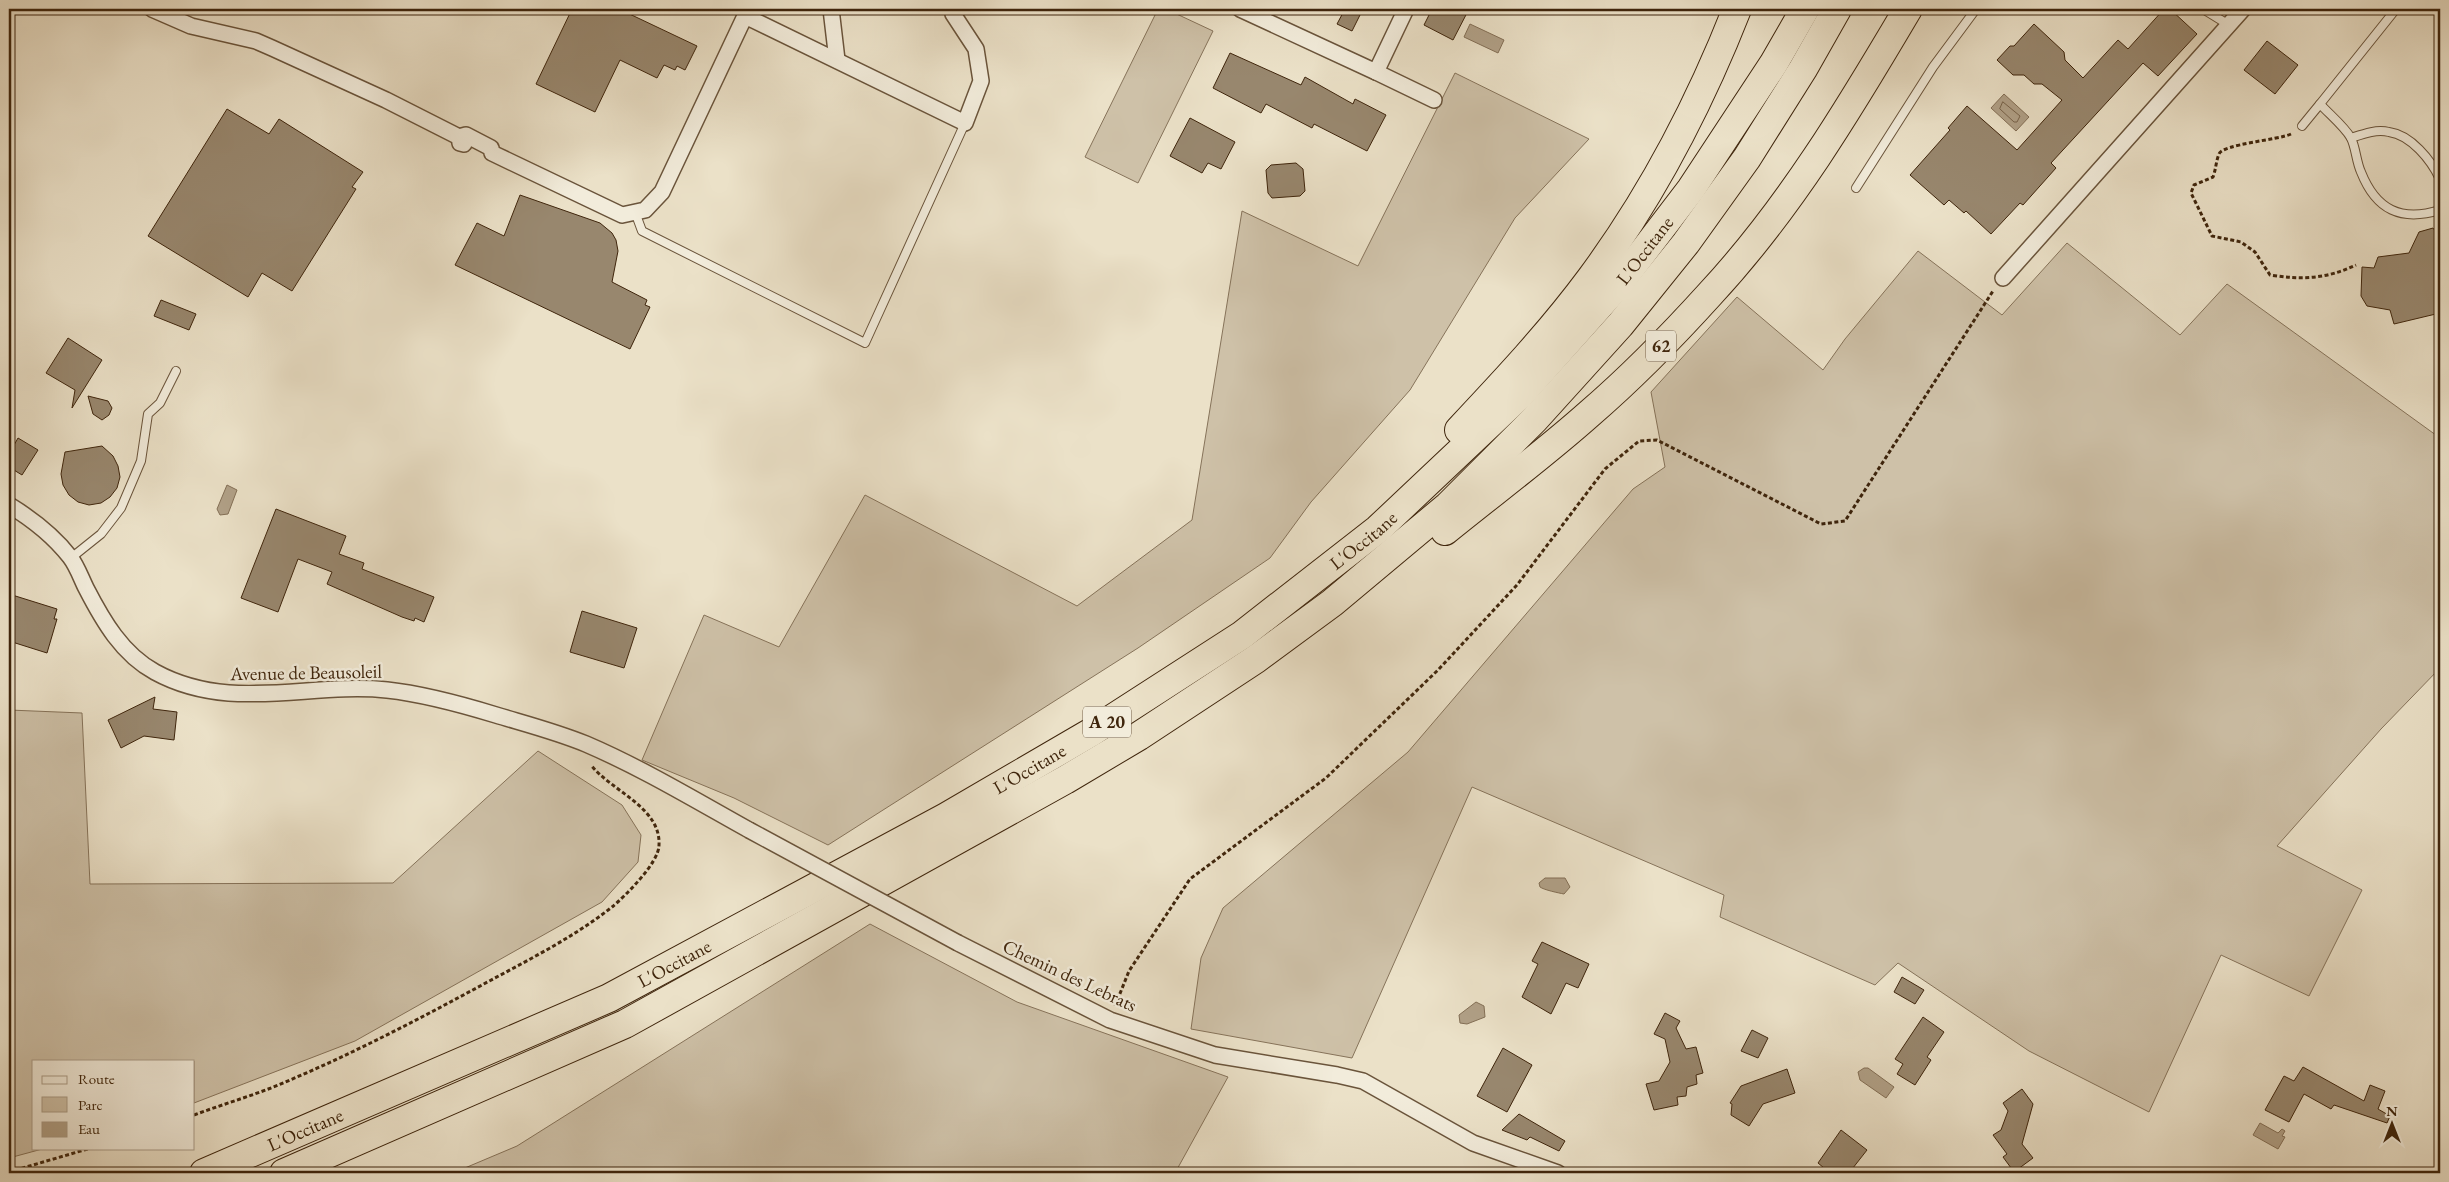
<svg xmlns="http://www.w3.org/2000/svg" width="2449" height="1182" viewBox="0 0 2449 1182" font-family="'EB Garamond',serif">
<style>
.green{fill:#cec1a8;stroke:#86735a}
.water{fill:#b1a188;stroke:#836f56}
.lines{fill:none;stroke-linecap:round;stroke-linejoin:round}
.shore{stroke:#78634a;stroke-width:1}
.building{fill:#98876e;stroke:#3f250c}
.service-casing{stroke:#6a543b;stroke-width:10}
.minor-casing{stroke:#6a543b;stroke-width:18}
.motorway-casing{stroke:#3f250c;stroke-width:30}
.path{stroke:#3f250c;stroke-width:3;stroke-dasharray:4 2.5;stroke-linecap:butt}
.service{stroke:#f2ecdb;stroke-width:8}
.minor{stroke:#f2ecdb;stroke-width:15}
.motorway{stroke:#ebe1c8;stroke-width:28}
.minor-bridge-casing{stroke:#6a543b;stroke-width:18;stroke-linecap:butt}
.minor-bridge{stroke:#f2ecdb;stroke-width:15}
.labels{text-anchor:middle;stroke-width:5;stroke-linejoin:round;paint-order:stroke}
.shield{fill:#f2ecdb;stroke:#75614a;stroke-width:1}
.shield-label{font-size:18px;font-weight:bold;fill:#3f250c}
.street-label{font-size:19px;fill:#3f250c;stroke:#f2ecdb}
</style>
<rect width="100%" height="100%" fill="#ebe1c8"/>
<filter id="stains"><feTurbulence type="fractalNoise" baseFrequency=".004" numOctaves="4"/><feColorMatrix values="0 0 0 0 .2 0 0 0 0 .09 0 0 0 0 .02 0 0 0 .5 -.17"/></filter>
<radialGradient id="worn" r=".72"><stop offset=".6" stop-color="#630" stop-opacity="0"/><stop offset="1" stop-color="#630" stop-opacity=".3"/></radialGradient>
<g class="green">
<path d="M1158 9H1166L1213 31 1138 183 1085 157Z"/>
<path d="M1455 73 1589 139 1515 218 1410 390 1311 502 1270 558 1138 648 828 845 734 798 642 760 704 615 779 647 865 495 1077 606 1192 520 1242 211 1358 266Z"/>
<path d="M2067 243 2180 335 2227 284 2440 438V668L2381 729 2277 846 2362 890 2309 996 2221 955 2149 1112 2029 1051 1898 963 1875 985 1720 917 1724 895 1472 787 1352 1058 1191 1029 1201 958 1223 908 1408 752 1633 489 1665 467 1651 392 1737 297 1823 370 1845 339 1918 251 2002 315Z"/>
<path d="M9 710 82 713 90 884 393 883 538 751 622 805 641 835 638 862 602 902 355 1041 194 1103V1061H34V1148H46L9 1158Z"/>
<path d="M870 924 1017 1002 1228 1077 1175 1173H453L517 1146Z"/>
</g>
<g class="water">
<path d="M1470 24 1504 40 1498 53 1464 37Z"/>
<path d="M2004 94 2029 117 2016 131 1991 108Z"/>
<path d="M227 485 237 490 228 514 220 515 217 509Z"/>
<path d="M1545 878H1565L1570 887 1564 894C1559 893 1544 890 1540 887L1539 883Z"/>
<path d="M1476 1002 1484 1006 1485 1017 1467 1024 1460 1023 1459 1015Z"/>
<path d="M1864 1068H1868L1894 1087 1886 1098 1860 1080 1858 1072Z"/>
<path d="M2260 1123 2278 1133 2282 1129 2285 1131 2282 1136 2285 1137 2278 1149 2253 1135Z"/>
</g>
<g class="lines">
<path class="shore" d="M2003 102 2020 116 2017 122H2014L2000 109Z"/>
</g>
<g class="building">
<path d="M572 9H619L697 46 685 70 677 66 675 70 664 65 657 78 620 60 595 112 536 84Z"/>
<path d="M1345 9H1363L1352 31 1337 24Z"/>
<path d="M1432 9H1469L1453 40 1424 25Z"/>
<path d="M2164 9H2170L2197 34 2158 76 2143 63 2051 163 2056 168 2023 205 2020 203 1991 234 1966 211 1964 213 1949 200 1944 205 1910 175 1950 130 1948 128 1967 106 2017 150 2062 100 2042 84H2034L2024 75H2013L1997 60 2010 46H2014L2034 24 2064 52 2065 60 2083 78 2118 40 2128 49Z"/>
<path d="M2267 41 2298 65 2275 94 2244 70Z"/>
<path d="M1230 53 1301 85 1305 77 1353 104 1355 99 1386 115 1367 151 1314 124 1312 128 1266 104 1261 113 1213 88Z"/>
<path d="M227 109 269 134 279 119 363 172 352 187 356 189 292 291 262 273 248 297 148 236Z"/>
<path d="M1190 118 1235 142 1221 169 1208 163 1202 173 1170 156Z"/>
<path d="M1296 163 1303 169 1305 191 1300 196 1272 198 1268 193 1266 170 1271 165Z"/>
<path d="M520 195 600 223 612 233 616 240 618 251 612 282 647 300 645 305 650 307 630 349 455 265 477 223 504 236Z"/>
<path d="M2433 228 2440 238V313L2394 324 2390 310 2367 306 2361 296 2362 267 2374 268 2378 257 2409 253 2419 232Z"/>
<path d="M161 300 196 314 189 330 154 316Z"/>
<path d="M68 338 102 360 72 408 75 390 46 373Z"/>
<path d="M88 396 108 401 112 408 109 415 102 420 93 414Z"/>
<path d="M18 438 38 450 22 475 9 467V454Z"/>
<path d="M102 446 113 456 118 466 120 477 117 488 110 497 101 503 89 505 78 502 69 495 63 485 61 474 65 452Z"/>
<path d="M276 509 346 536 339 554 364 563 362 569 434 597 424 622 415 618 414 621 402 617 327 584 332 572 298 559 278 612 241 598Z"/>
<path d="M9 594 57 609 54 619H57L47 653 9 641Z"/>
<path d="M582 611 637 628 624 668 570 652Z"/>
<path d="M155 697 153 709 177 712 174 740 144 736 121 748 108 720Z"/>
<path d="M1542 942 1589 964 1578 988 1566 983 1551 1014 1522 997 1538 964 1532 961Z"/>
<path d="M1902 977 1924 990 1915 1004 1894 992Z"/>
<path d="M1665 1013 1680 1021 1676 1028 1686 1049 1696 1047 1703 1073 1696 1075 1697 1084 1687 1087 1686 1096 1677 1097 1678 1105 1654 1110 1646 1084 1659 1081 1670 1062 1665 1039 1654 1034Z"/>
<path d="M1923 1017 1944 1032 1927 1057 1931 1060 1915 1085 1897 1074 1903 1064 1895 1059Z"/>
<path d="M1752 1030 1768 1038 1758 1058 1741 1051Z"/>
<path d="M1503 1048 1532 1065 1507 1112 1477 1096Z"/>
<path d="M2303 1067 2364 1101 2370 1085 2385 1091 2378 1109 2390 1116 2387 1123 2334 1105 2331 1109 2304 1094 2289 1122 2265 1110 2284 1076 2294 1081Z"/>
<path d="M1787 1069 1795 1093 1763 1104 1749 1126 1731 1115 1732 1104 1730 1103 1741 1086Z"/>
<path d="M2022 1089 2033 1104 2022 1144 2033 1158 2014 1172 2003 1157 2007 1154 1993 1135 2001 1130 2008 1111 2003 1103Z"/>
<path d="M1519 1114 1565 1141 1559 1151 1530 1137 1527 1140 1502 1130Z"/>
<path d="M1841 1130 1867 1150 1849 1173H1830L1818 1163Z"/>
</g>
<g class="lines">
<defs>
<g id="service">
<path d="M2203 9 2229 25"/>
<path d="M2396 9 2320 104C2329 114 2344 126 2351 138 2356 148 2356 161 2361 172 2376 210 2401 222 2440 210"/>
<path d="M2302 126 2320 104"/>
<path d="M2351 138C2363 134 2376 129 2389 132 2411 135 2431 160 2440 179"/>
<path d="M1856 188 1933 67 1976 9"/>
<path d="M635 212 642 231 865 343 965 123"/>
<path d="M71 558 101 534 121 508 141 461 148 414 160 403 176 371"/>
</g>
<g id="minor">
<path d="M152 9 191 26 256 41 272 48 386 100 459 137 460 143 464 144"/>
<path d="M831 9 837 60"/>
<path d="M1240 9 1376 72 1406 9"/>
<path d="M1376 72 1434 100"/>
<path d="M459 137 466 135 491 148 492 153 622 215 645 210 662 192 745 16 965 123 981 81 976 49 953 14V9"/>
<path d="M2003 278 2243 9"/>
<path d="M9 505C32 519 53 535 70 557 77 566 81 578 86 588 103 621 122 654 155 672 230 713 308 682 387 690 424 694 460 704 496 715 526 724 557 732 586 744 642 768 695 800 749 830"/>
<path d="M958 943 1110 1020 1215 1055 1337 1075 1363 1081 1473 1143 1558 1173"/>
</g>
<g id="motorway">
<path d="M1459 430C1505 381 1551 332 1591 278 1651 197 1700 103 1737 9"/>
<path d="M1445 531C1493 492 1543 455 1589 414 1632 377 1672 336 1710 294 1789 209 1849 109 1908 9"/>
<path id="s1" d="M204 1173 609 998 946 817 1090 733 1242 635 1378 529 1520 395 1617 286 1691 189 1774 63 1805 9"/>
<path d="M284 1173 625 1024 1065 780 1139 736 1256 659 1332 603 1448 506 1534 420 1620 325 1686 243 1747 158 1803 69 1837 9"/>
</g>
</defs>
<use href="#service" class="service-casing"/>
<use href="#minor" class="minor-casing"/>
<use href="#motorway" class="motorway-casing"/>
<g class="path">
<path d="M2291 134C2278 140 2223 144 2219 154 2216 161 2216 169 2213 177L2194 185 2191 193 2212 236 2241 242 2255 252 2270 275C2302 280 2326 279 2356 265"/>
<path d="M1115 1006 1129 971 1190 879 1326 778 1438 670 1517 585 1605 469 1639 441 1657 440 1821 524 1845 521 1993 291"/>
<path d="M194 1115C226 1103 259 1094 290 1080 356 1052 419 1019 482 985 526 961 573 938 612 907 625 896 659 863 659 845 661 807 611 791 591 765"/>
<path d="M9 1172 91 1148"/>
</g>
<use href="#service" class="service"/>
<use href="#minor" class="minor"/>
<use href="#motorway" class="motorway"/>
<defs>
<path id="minor-bridge" d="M749 830 958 943"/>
</defs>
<use href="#minor-bridge" class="minor-bridge-casing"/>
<use href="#minor-bridge" class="minor-bridge"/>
</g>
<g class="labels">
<g class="shield">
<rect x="1646" y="330.5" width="30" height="31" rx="4"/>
<rect x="1083" y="706.5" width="48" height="31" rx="4"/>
</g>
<g class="shield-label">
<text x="1661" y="352">62</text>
<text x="1107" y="728">A 20</text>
</g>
<g class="street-label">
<text dy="7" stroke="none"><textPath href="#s1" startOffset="1730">L'Occitane</textPath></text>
<text dy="7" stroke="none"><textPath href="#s1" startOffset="1325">L'Occitane</textPath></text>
<text transform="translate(306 672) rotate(-1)" y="7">Avenue de Beausoleil</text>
<text dy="7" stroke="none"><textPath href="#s1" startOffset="920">L'Occitane</textPath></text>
<text dy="7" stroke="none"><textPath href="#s1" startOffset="515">L'Occitane</textPath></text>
<text transform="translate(1070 975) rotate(25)" y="7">Chemin des Lebrats</text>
<text dy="7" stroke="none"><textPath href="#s1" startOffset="110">L'Occitane</textPath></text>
</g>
</g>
<rect width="2449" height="1182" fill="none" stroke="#ebe1c8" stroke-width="30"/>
<rect x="10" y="10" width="2429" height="1162" fill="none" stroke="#3f250c" stroke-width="2.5"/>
<rect x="15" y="15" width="2419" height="1152" fill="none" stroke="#3f250c"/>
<rect x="32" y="1060" width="162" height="90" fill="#f2ecdb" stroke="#aa9c88"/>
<rect x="42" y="1076" width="25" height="8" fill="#f2ecdb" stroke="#aa9c88"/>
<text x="78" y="1084" font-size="15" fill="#3f250c">Route</text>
<rect x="42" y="1097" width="25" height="15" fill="#cec1a8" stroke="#aa9c88"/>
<text x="78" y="1110" font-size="15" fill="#3f250c">Parc</text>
<rect x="42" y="1122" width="25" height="15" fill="#b1a188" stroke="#aa9c88"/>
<text x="78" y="1134" font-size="15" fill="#3f250c">Eau</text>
<g transform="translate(2392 1124)" stroke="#f2ecdb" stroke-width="4" paint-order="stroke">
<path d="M0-4L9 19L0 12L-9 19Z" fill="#3f250c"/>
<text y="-8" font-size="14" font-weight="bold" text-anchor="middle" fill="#3f250c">N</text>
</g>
<rect width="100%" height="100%" filter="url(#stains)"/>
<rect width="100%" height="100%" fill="url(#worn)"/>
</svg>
